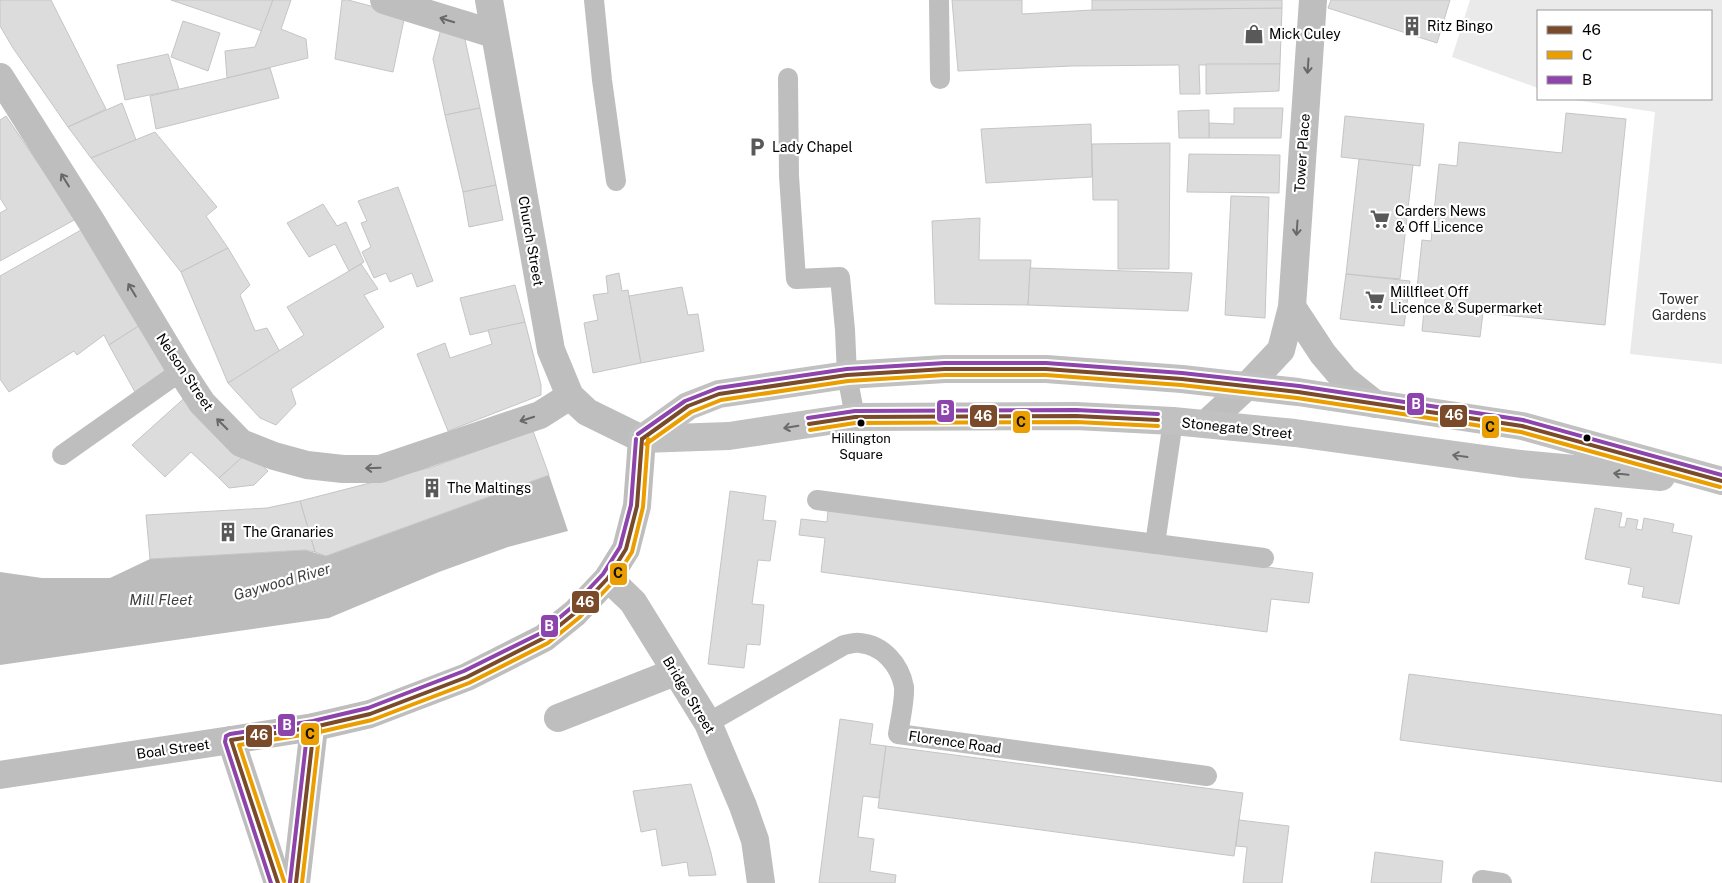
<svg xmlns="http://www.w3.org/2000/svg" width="1722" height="883" viewBox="0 0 1722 883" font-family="'Public Sans',sans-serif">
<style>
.green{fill:#eaeaea}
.water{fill:#bcbcbc}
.building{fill:#dcdcdc;stroke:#c5c5c5}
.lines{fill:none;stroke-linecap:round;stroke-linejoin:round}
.lane{stroke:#bebebe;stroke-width:20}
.street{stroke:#bebebe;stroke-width:28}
.secondary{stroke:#c1c1c1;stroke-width:28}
.bus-1-casing{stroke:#fff;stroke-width:8}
.bus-2-casing{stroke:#fff;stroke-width:8}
.bus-3-casing{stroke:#fff;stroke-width:8}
.bus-1{stroke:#7a4b2a;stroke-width:4}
.bus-2{stroke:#eb9e00;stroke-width:4}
.bus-3{stroke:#8e44ad;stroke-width:4}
.oneway{stroke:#686868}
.oneway2{stroke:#6a6a6a}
.bus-dot{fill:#000;stroke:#fff;stroke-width:2}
.labels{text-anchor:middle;stroke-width:4.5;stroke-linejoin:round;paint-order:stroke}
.bus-label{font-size:13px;fill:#000;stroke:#fff}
.poi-label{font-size:14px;fill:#000;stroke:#fff;text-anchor:start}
.street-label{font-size:14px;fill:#000;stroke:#fff}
.park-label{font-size:14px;fill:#2f2f2f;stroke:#fff}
.water-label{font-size:15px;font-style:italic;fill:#404040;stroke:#fff}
.line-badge{stroke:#fff;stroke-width:2}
.badge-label{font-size:14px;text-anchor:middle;font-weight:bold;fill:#fff}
.pale-badge-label{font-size:14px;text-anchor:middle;font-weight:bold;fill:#111}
</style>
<rect width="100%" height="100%" fill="#fff"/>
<path class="green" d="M1470 0H1722V364L1630 354 1655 112 1568 99H1711V11H1538V88L1452 57Z"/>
<path class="water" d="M549 475 568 531 508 547 439 572 329 618 0 665V572L42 578H110L150 559 305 550 326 556Z"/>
<g class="building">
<path d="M0 0H51L106 109 68 127 13 48 0 26Z"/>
<path d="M171 0H273L262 31Z"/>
<path d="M273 0H291L281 29 306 39 308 58 227 78 225 51 255 47Z"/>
<path d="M342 0H348L405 15 393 72 335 59Z"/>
<path d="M952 0H1022V14L1092 10 1282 8 1280 64 1199 65 1200 94H1180L1179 65 1072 66 958 71Z"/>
<path d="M1092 0H1282V8L1092 10Z"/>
<path d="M1331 0H1450L1437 43 1328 8Z"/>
<path d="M183 21 220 33 208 71 171 57Z"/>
<path d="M442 25 464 35 480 108 445 115 433 59Z"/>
<path d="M168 54 179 89 125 100 117 65Z"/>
<path d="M1206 64H1280L1279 91 1206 94Z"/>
<path d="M270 68 279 98 156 129 150 96Z"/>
<path d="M122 103 136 140 91 158 68 127Z"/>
<path d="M480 108 496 185 463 192 445 115Z"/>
<path d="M1234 108H1283L1281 138H1209V123L1234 124Z"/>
<path d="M1209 110V138H1179L1178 111Z"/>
<path d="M1566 113 1626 119 1605 325 1483 313 1480 337 1422 331 1426 289 1417 288 1422 240 1431 241 1439 164 1457 166 1459 142 1562 153Z"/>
<path d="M6 116 76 219 0 261V213L7 209 0 198V120Z"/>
<path d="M1345 116 1424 124 1420 166 1341 157Z"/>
<path d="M1091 124 1092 177 986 183 981 129Z"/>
<path d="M155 132 217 207 206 216 228 248 181 272 91 158Z"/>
<path d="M1170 143 1169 269H1118V200H1093L1092 144Z"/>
<path d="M1189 154 1280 155 1279 193 1187 192Z"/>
<path d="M1359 159 1413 165 1400 279 1346 274Z"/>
<path d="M496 185 503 220 469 227 463 192Z"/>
<path d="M398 187 433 281 417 287 412 273 390 282 386 273 374 278 362 252 371 247 361 223 367 221 358 201Z"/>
<path d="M1231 196 1269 197 1265 318 1225 315Z"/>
<path d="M323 204 337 226 346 222 364 262 349 271 335 244 309 257 287 223Z"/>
<path d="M980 218 979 260H1031L1028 305 935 304 932 221Z"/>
<path d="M88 226 148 320 109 345 104 335 77 355 74 351 9 392 0 379V276Z"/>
<path d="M228 248 250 285 240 295 255 331 267 328 280 352 228 383 181 272Z"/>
<path d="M361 264 378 289 364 295 384 327 291 389 296 404 276 425 260 418 228 383 304 335 287 307Z"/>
<path d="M1030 268 1192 273 1188 311 1028 305Z"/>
<path d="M619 273 622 291 628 290 641 363 593 373 584 323 598 320 593 295 608 293 606 276Z"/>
<path d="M1346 274 1410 281 1404 326 1340 319Z"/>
<path d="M515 285 525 322 470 335 460 298Z"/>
<path d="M682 287 688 315 698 314 704 351 641 363 629 296Z"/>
<path d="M525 322 541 385V395L448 431 417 354 445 343 450 358 492 344 488 330Z"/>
<path d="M140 325 166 371 135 392 109 345Z"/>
<path d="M190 393 248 452 219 478 191 452 165 477 132 445Z"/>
<path d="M533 431 549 475 326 556 315 552 300 501 432 467Z"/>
<path d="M248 452 268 471 254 485 229 488 219 478Z"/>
<path d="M730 491 766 496 763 520 776 521 770 561 758 560 752 604 764 605 760 645 747 644 744 668 708 664Z"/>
<path d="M300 501 315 552 305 550 150 559 146 515 267 508Z"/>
<path d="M1595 508 1622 513 1619 527H1625L1627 518 1638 520 1636 529 1642 530 1644 518 1674 524 1672 532 1692 536 1679 604 1642 597 1644 587 1628 584 1631 568 1585 559Z"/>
<path d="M828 510 1313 573 1309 603 1271 599 1267 632 821 572 825 538 799 535 801 519 827 522Z"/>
<path d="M1409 674 1722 715V782L1400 740Z"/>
<path d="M840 719 873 724 870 744 886 746 879 798 863 796 858 837 874 839 870 871 896 875 895 883H819Z"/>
<path d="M886 746 1243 793 1234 856 878 808Z"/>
<path d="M691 784 711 853 716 875 689 876 687 862 662 866 656 829 641 832 633 791Z"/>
<path d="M1239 820 1289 826 1282 883H1243L1247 847 1236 846Z"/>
<path d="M1375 852 1443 861 1441 883H1371Z"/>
</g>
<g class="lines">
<g class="lane">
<path d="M594 0 602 80 616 181"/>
<path d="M939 0 940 79"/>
<path d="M788 78 789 176 796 279 840 277 845 330 847 375 855 417"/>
<path d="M62 455 181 371"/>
<path d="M817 500 1264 558"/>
<path d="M1155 544 1173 421"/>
<path d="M708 723 844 645C849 644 855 642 860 643 883 645 900 665 904 687 905 700 900 721 898 734L1207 776"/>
<path d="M1482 880 1502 883"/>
</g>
<g class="street">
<path d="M384 0 494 34"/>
<path d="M0 77 91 221 181 371 202 403 241 443 274 456 307 465 343 469H380L540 415 570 396"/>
<path d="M1292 307 1323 354 1345 380 1375 404"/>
<path d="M1206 424 1247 386 1281 350 1292 307 1313 0"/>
<path d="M608 578 633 602 708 723 743 806 755 840 761 883"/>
<path d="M558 718 675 672"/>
<path d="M231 740 278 883"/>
<path d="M0 775 231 740 314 727 370 714 467 677 544 638 575 613 608 578 626 549 637 506 642 439 587 412 570 396 551 350 489 0"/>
<path d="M296 883 314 727"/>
</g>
<g class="secondary">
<path d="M642 439 688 406 719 394 847 375 945 369H1046L1182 379 1298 392 1522 426 1722 481"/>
<path d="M642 439 729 436 855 417 1076 416 1173 421 1295 433 1521 464 1661 477"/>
</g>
<defs>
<g id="bus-1">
<path d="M809 424 855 417 1076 416 1158 420"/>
<path d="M642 439 688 406 719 394 847 375 945 369H1046L1182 379 1298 392 1522 426 1722 481"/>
<path d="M278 883 231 740 314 727 370 714 467 677 544 638 575 613 608 578 626 549 637 506 642 439"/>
<path d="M296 883 314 727"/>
</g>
<g id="bus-2">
<path d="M810 430 855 423 1076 422 1158 426"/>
<path d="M646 444 691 412 721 400 848 381 945 375H1046L1181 385 1297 398 1521 432 1720 487"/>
<path d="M284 881 239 745 315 733 372 720 469 683 548 643 580 617 613 582 632 552 643 507 648 439"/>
<path d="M302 883 320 728"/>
</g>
<g id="bus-3">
<path d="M808 418 855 411 1076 410 1158 414"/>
<path d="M638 434 685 401 718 388 847 369 945 363H1046L1182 373 1299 386 1523 420 1722 475"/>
<path d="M290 882 308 726"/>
<path d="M271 883 225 742 226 736 230 734 313 721 368 708 464 671 541 633 571 608 603 574 620 547 631 505 636 439"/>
</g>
</defs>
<use href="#bus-1" class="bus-1-casing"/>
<use href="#bus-2" class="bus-2-casing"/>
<use href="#bus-3" class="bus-3-casing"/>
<use href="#bus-1" class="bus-1"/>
<use href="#bus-2" class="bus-2"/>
<use href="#bus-3" class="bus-3"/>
</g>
<defs><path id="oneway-shaft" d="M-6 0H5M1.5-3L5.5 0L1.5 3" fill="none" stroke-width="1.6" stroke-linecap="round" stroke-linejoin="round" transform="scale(1.25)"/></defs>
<g class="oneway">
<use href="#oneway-shaft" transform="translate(447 20) rotate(-163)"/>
<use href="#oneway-shaft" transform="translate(1308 66) rotate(94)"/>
<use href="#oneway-shaft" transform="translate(65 180) rotate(-122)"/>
<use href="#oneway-shaft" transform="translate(1297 228) rotate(94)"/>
<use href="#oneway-shaft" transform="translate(132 290) rotate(-121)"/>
<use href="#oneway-shaft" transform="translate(527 419) rotate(162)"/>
<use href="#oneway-shaft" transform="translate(222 424) rotate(-135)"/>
<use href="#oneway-shaft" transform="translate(373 468) rotate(178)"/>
</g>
<g class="oneway2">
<use href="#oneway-shaft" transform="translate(791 427) rotate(171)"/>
<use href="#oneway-shaft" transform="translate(1460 456) rotate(-172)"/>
<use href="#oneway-shaft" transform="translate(1621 474) rotate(-174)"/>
</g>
<defs>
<symbol id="building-bare" viewBox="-9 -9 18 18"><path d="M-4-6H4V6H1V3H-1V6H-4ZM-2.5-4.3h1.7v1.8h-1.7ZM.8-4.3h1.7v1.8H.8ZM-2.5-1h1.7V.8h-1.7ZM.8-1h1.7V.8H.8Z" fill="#595959" stroke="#fff" stroke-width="2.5" paint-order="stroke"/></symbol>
<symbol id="shop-bare" viewBox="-9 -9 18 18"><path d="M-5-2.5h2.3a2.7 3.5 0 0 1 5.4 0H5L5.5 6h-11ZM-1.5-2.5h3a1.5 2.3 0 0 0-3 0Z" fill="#595959" stroke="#fff" stroke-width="2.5" paint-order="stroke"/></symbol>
<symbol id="parking-bare" viewBox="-9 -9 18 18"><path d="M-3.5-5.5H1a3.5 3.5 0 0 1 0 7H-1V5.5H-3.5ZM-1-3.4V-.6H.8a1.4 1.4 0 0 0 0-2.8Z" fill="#595959" stroke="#fff" stroke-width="2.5" paint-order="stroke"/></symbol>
<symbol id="supermarket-bare" viewBox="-9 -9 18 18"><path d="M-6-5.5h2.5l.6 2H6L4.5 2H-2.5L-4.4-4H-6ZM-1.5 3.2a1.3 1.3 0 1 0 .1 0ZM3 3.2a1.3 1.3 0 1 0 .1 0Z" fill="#595959" stroke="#fff" stroke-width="2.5" paint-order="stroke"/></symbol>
</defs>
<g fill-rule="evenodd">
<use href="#building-bare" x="1398" y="12" width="28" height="28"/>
<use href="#shop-bare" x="1240" y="20" width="28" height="28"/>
<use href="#parking-bare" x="743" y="133" width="28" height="28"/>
<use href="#supermarket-bare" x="1366" y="205" width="28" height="28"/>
<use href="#supermarket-bare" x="1361" y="286" width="28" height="28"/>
<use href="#building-bare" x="418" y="474" width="28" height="28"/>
<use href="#building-bare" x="214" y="518" width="28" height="28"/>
</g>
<g class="bus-dot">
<circle cx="861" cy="423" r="4.5"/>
<circle cx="1587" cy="438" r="4.5"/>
</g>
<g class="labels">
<g class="bus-label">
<text x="861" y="443">Hillington<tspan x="861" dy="16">Square</tspan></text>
</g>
<g class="poi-label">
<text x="1427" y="31">Ritz Bingo</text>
<text x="1269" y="39">Mick Culey</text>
<text x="772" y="152">Lady Chapel</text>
<text x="1395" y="216">Carders News<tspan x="1395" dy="16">&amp; Off Licence</tspan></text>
<text x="1390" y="297">Millfleet Off<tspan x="1390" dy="16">Licence &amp; Supermarket</tspan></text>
<text x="447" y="493">The Maltings</text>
<text x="243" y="537">The Granaries</text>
</g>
<g class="street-label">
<text transform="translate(1302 153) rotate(-86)" y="5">Tower Place</text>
<text transform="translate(531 241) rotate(80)" y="5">Church Street</text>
<text transform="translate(185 372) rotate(56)" y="5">Nelson Street</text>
<text transform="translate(1237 428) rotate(6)" y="5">Stonegate Street</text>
<text transform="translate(689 695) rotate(59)" y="5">Bridge Street</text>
<text transform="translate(955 742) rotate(8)" y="5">Florence Road</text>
<text transform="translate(173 749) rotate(-8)" y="5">Boal Street</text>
</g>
<g class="park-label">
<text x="1679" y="304">Tower<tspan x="1679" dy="16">Gardens</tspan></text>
</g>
<g class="water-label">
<text transform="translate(282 582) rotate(-16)" y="5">Gaywood River</text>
<text x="161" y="605">Mill Fleet</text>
</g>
</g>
<g class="line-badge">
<rect x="1406" y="392" width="19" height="24" rx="5" fill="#8e44ad"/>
<rect x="936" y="399" width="19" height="24" rx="5" fill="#8e44ad"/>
<rect x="1439" y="404" width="29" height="24" rx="5" fill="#7a4b2a"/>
<rect x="969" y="404" width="29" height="24" rx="5" fill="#7a4b2a"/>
<rect x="1012" y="410" width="19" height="24" rx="5" fill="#eb9e00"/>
<rect x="1481" y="415" width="19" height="24" rx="5" fill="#eb9e00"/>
<rect x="609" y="562" width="19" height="24" rx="5" fill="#eb9e00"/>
<rect x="571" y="590" width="29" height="24" rx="5" fill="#7a4b2a"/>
<rect x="540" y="614" width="19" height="24" rx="5" fill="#8e44ad"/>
<rect x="277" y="713" width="19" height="24" rx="5" fill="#8e44ad"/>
<rect x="300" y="722" width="20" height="24" rx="5" fill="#eb9e00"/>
<rect x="245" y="724" width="28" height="24" rx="5" fill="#7a4b2a"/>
</g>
<g class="badge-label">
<text x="1416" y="409">B</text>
<text x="945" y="415">B</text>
<text x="1454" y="420">46</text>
<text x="983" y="421">46</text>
<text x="585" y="607">46</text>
<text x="549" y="631">B</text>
<text x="287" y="730">B</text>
<text x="259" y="740">46</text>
</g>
<g class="pale-badge-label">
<text x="1021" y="427">C</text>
<text x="1490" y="432">C</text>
<text x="618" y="578">C</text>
<text x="310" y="739">C</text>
</g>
<rect x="1537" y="10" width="175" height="90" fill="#ffffff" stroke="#999999"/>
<rect x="1547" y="26" width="25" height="8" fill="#7a4b2a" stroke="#999999"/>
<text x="1582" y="35" font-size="15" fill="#000000">46</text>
<rect x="1547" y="51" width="25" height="8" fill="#eb9e00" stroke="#999999"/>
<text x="1582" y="60" font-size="15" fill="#000000">C</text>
<rect x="1547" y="76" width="25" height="8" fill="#8e44ad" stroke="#999999"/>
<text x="1582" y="85" font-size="15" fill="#000000">B</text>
</svg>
